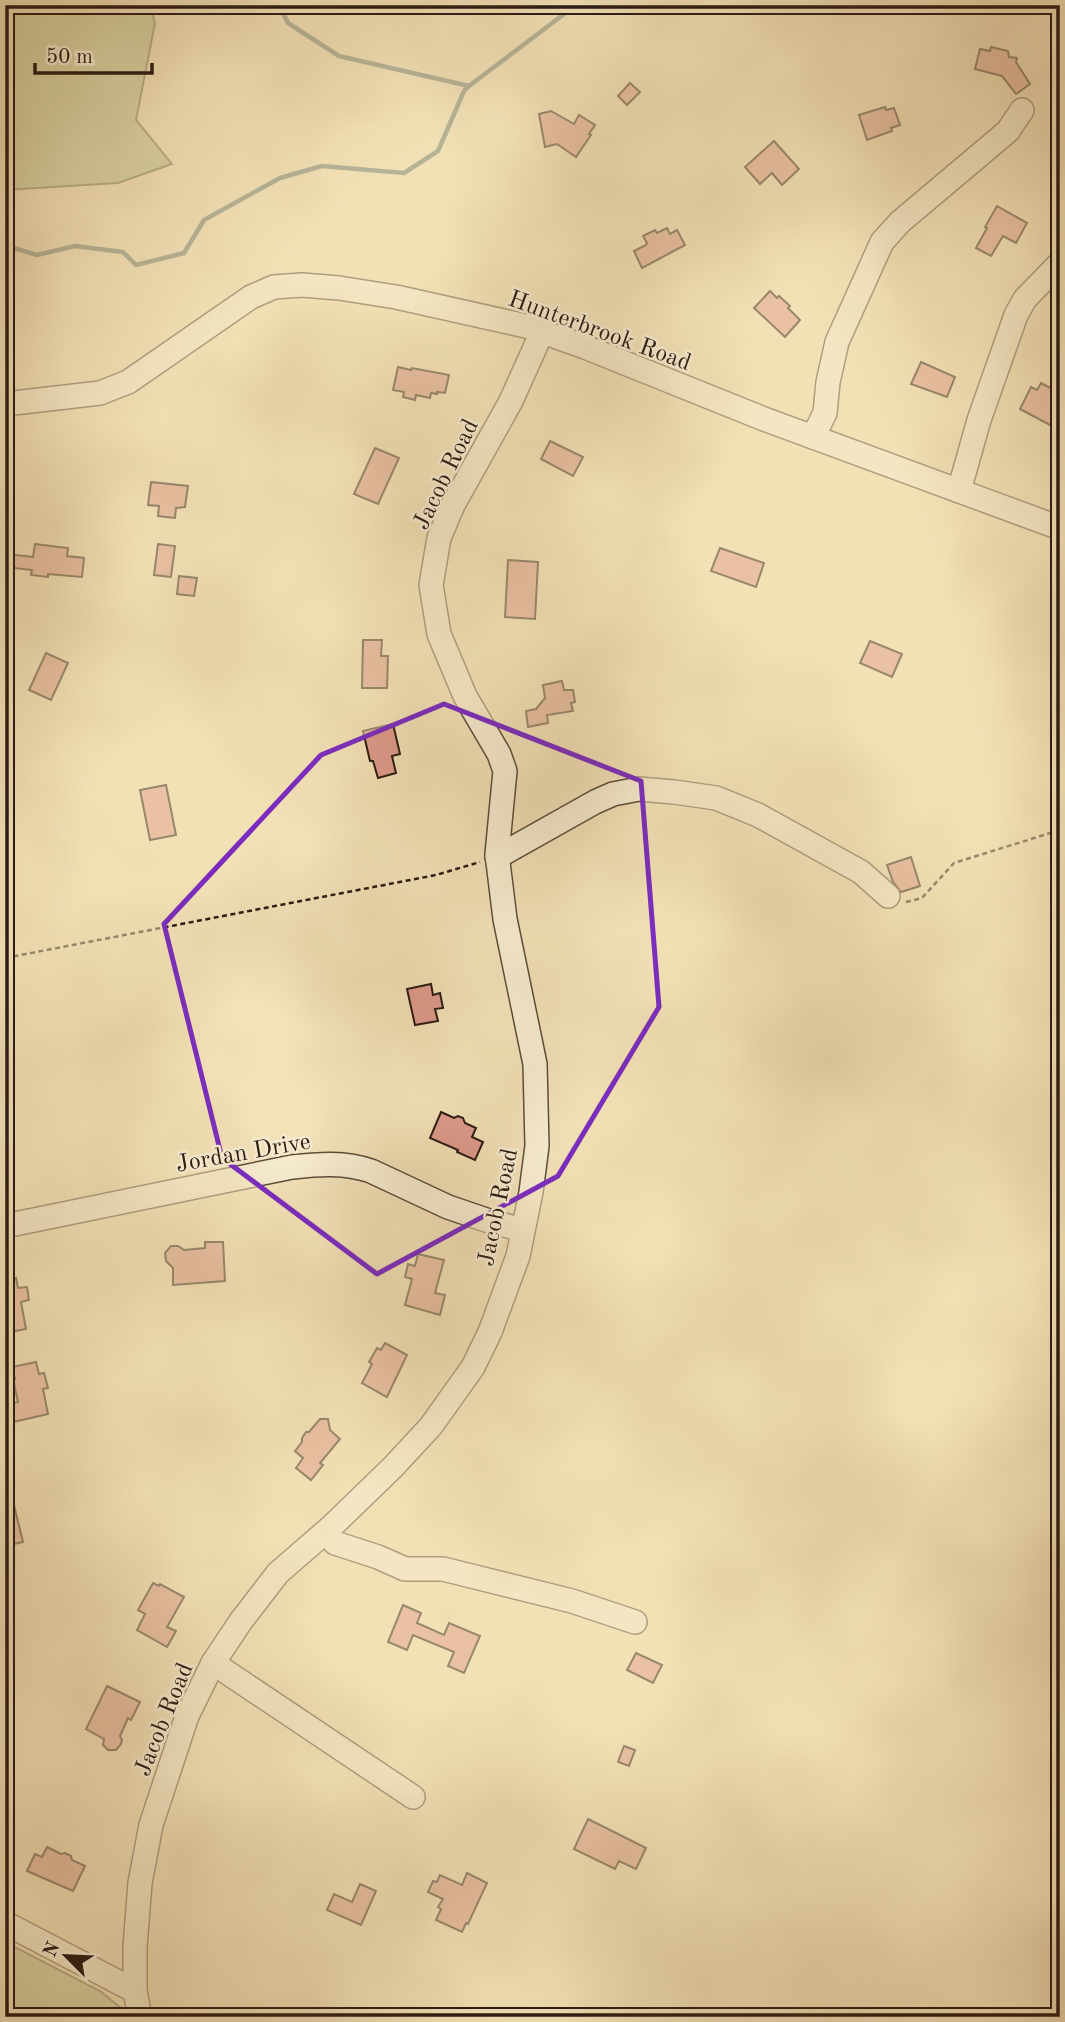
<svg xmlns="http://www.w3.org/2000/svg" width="1065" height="2022" viewBox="0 0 1065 2022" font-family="'Old Standard TT',serif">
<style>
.green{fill:#bec28c;stroke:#746e50;stroke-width:2}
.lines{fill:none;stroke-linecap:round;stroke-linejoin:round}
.stream{stroke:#6e7c72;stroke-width:4.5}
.building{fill:#df9a8b;stroke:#2b1b13;stroke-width:2}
.minor-casing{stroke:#5d4c3c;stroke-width:26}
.path{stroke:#2b1b13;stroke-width:2.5;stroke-dasharray:5 3.5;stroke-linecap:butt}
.minor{stroke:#f7ecd0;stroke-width:23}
.marked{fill:none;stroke:#7b2cbf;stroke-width:5;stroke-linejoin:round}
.labels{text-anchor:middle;stroke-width:5;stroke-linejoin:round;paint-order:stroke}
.street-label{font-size:24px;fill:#2b1b13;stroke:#f7ecd0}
</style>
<rect width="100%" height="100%" fill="#f3e1b7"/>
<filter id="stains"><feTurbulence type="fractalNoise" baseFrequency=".00286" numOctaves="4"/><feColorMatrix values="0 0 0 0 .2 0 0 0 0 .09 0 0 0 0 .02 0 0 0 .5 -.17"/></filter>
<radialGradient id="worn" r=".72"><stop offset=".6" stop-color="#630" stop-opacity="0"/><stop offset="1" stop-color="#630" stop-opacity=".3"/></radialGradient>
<g class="green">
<path d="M5 5H150L155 23 136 120 172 164 118 183 5 190Z"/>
<path d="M5 1942 100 1991 122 2009 123 2017H5Z"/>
</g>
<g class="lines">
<g class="stream">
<path d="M279 5 288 23 339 56 469 86 576 5"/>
<path d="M5 250 10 247 37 255 75 246 123 252 136 265 184 253 204 220 280 178 322 166 404 173 438 151 464 91 469 86"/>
</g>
</g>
<g class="building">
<path d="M991 47 1008 51 1009 57 1017 58 1016 62 1030 84 1016 94 1002 76 975 69 980 49 990 51Z"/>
<path d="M630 83 640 92 627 105 618 96Z"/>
<path d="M885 107 886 110 894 108 900 125 891 128 892 131 867 140 859 115Z"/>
<path d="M551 111 574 124 579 115 595 125 589 134 591 135 576 157 557 144 545 147 539 114Z"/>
<path d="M774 141 799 169 782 185 772 173 760 184 745 167Z"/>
<path d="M997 206 1027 223 1016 243 1003 236 991 256 976 248 987 228 985 227Z"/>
<path d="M667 228 670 234 677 230 685 245 642 268 634 251 646 245 647 243 643 236 655 230 657 233Z"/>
<path d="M770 291 777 298 779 296 790 306 788 308 800 320 785 337 754 308Z"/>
<path d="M921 362 955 377 947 397 911 384Z"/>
<path d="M398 367 411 370 412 368 449 375 445 393 437 392V394L431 393 430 398 416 395 415 400 403 397 404 392 393 390Z"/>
<path d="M1041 383 1060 393V428L1051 424 1050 425 1020 409 1031 387 1037 390Z"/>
<path d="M550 441 583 457 573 476 541 459Z"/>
<path d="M375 448 399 458 378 504 354 494Z"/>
<path d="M151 482 188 486 185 507 176 508 175 518 158 516 159 506 148 505Z"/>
<path d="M35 544 68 548 67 556 84 558 82 577 48 574V577L31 575 32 570 6 567 7 554 33 557Z"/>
<path d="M158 544 175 546 171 577 154 575Z"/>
<path d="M720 548 764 563 756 587 711 571Z"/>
<path d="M508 560 538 562 535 619 505 617Z"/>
<path d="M179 576 197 578 194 596 177 594Z"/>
<path d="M363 640H382L381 656H388L387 688H362Z"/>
<path d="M870 641 902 654 892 677 860 663Z"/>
<path d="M46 653 68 663 51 700 29 690Z"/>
<path d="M562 681 564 690H573L575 702 571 703 573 711 547 715 548 723 528 727 526 711 536 709 545 698 543 685Z"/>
<path d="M393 724 400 754 392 756 396 773 378 778 373 761H370L363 731Z"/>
<path d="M166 785 176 835 150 840 140 790Z"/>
<path d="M911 857 920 886 901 892 893 882 887 865Z"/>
<path d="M431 984 433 995 440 993 443 1008 435 1009 438 1021 415 1025 407 989Z"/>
<path d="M441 1112 454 1118 458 1116 463 1118 465 1123 476 1128 472 1137 483 1142 475 1160 457 1152 458 1150 430 1138Z"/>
<path d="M205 1242H223L225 1281 173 1285V1268L166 1261 165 1253 171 1246H178L184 1250 205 1248Z"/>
<path d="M418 1254 444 1260 435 1293 445 1295 440 1315 405 1305 412 1279 405 1277 408 1264 415 1266Z"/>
<path d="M16 1278 18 1288 27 1287 29 1300 21 1302 26 1329 5 1333V1280Z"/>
<path d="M385 1343 407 1355 387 1397 362 1383 372 1364 369 1362 377 1348 381 1350Z"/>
<path d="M36 1362 39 1374 44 1373 48 1388 43 1389 48 1414 9 1423 5 1404 18 1402 13 1379H15L12 1367Z"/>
<path d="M320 1419H328L330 1430 340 1439 320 1463 323 1465 311 1480 296 1468 303 1458 295 1451 302 1442V1438L306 1432H309Z"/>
<path d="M5 1489H10L23 1542 5 1546Z"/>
<path d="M153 1583 159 1586 160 1584 184 1597 167 1627 176 1631 167 1647 137 1630 145 1614 138 1610Z"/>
<path d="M403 1605 421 1613 417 1623 444 1635 449 1623 480 1636 464 1673 448 1666 454 1652 413 1635 407 1650 388 1642Z"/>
<path d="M636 1653 662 1665 653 1683 627 1670Z"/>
<path d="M107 1686 140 1702 131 1720 128 1718 120 1736 122 1740 121 1744 116 1750H108L103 1745 104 1739 86 1729Z"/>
<path d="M624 1746 635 1750 629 1766 618 1762Z"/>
<path d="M588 1819 646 1848 636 1869 619 1861 615 1869 574 1849Z"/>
<path d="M47 1847 61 1854 65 1853 71 1856 72 1860 85 1866 73 1891 27 1871 35 1854 42 1857Z"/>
<path d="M467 1873 487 1883 468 1924 466 1923 462 1932 436 1920 441 1909 438 1907 443 1899 428 1892 433 1881 437 1882 440 1875 462 1885Z"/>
<path d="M360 1884 376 1891 361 1925 327 1910 334 1894 352 1902Z"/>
</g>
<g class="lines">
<defs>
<g id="minor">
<path d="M5 404 100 393 128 382 251 297 274 287 302 285 339 288 396 297 526 326 585 347 764 419 1060 528"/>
<path d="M813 437 825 413 828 382 837 342 882 242 900 222 1008 131 1022 110"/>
<path d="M959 491 979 420 1016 315 1025 299 1060 263"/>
<path d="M497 857 595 802 613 794 639 789 674 792 716 798 758 815 861 872 888 896"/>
<path d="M5 1226 292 1167C319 1164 345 1162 371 1171L448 1207 489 1221 523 1230"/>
<path d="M326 1532 335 1543 378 1557 405 1569H443L572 1601 635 1622"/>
<path d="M213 1663 413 1797"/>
<path d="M5 1923 135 1991"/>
<path d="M140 2017 135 1991V1947L140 1883 151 1825 187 1716 213 1663 241 1621 278 1573 331 1527 393 1467 431 1426 473 1367 490 1332 518 1256 531 1192 537 1146 535 1064 505 919 497 854 505 771 499 754 465 696 439 634 431 585 439 538 453 505 511 401 542 332"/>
</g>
</defs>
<use href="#minor" class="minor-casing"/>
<g class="path">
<path d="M906 902 922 898 954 863 1060 830"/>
<path d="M5 958 436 875 480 862"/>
</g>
<use href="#minor" class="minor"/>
</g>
<path d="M0 0H1065V2022H0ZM444 704 641 781 659 1007 558 1176 377 1274 222 1158 164 924 321 755Z" fill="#f3e1b7" fill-opacity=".55" fill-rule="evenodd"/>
<path class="marked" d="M444 704 641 781 659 1007 558 1176 377 1274 222 1158 164 924 321 755Z"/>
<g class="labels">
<g class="street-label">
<text transform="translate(600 330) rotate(20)" y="8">Hunterbrook Road</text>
<text transform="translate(445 474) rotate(-64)" y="8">Jacob Road</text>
<text transform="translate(243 1152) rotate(-10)" y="8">Jordan Drive</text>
<text transform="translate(497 1207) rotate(-78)" y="8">Jacob Road</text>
<text transform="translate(163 1719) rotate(-68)" y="8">Jacob Road</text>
</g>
</g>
<rect width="1065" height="2022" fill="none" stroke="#f3e1b7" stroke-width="28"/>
<rect x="7" y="7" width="1051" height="2008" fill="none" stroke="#2b1b13" stroke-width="3.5"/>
<rect x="14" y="14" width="1037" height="1994" fill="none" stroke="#2b1b13" stroke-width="2"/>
<g transform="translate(66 1956) rotate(294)" stroke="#f7ecd0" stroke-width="5" paint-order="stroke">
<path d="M0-5L12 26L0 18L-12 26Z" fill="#2b1b13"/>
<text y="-10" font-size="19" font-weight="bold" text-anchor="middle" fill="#2b1b13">N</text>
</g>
<path d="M35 63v10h117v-10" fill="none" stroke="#2b1b13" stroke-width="3.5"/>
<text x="46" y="63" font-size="21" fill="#2b1b13" stroke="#f7ecd0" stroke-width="5" paint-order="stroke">50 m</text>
<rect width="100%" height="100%" filter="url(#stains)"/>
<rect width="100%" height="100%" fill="url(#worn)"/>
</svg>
